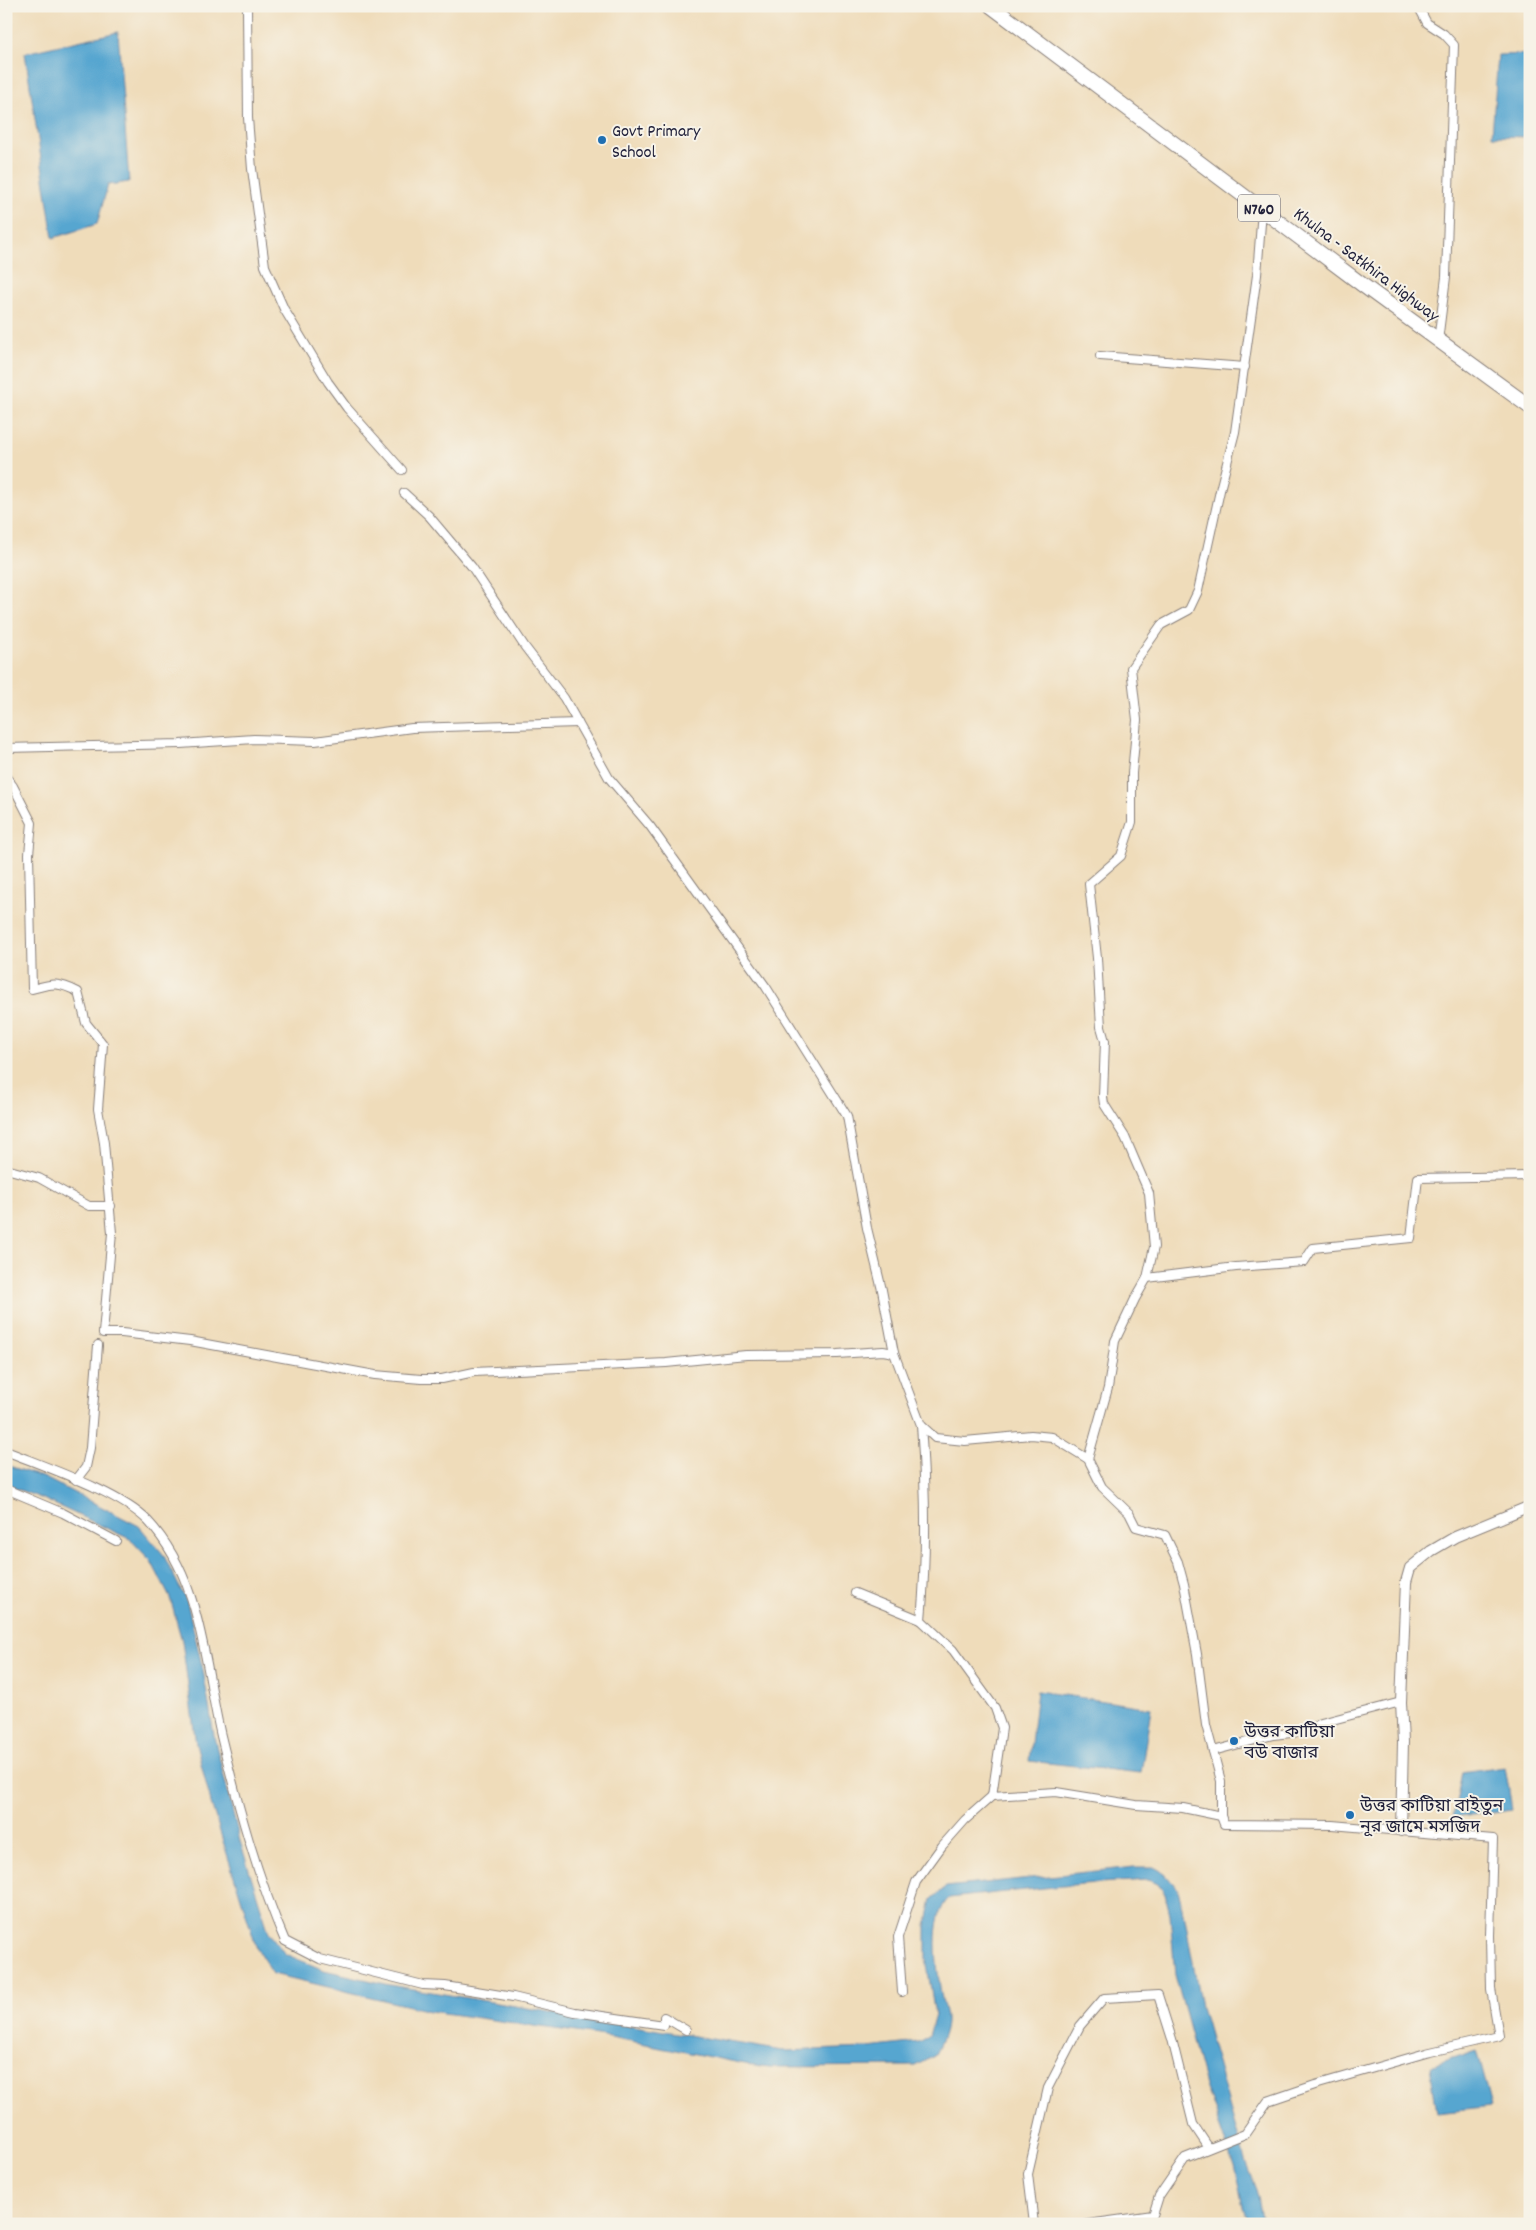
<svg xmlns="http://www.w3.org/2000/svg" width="1536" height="2230" viewBox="0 0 1536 2230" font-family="Dekko,'Noto Sans Bengali',sans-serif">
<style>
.water{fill:#56a6d0;stroke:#3c6486}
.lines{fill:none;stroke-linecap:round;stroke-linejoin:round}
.street-casing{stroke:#887f7a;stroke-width:10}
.secondary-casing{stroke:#887f7a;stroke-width:12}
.highway-casing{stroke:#887f7a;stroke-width:16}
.street{stroke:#fff;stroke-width:8}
.secondary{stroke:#fff;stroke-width:10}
.highway{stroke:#fff;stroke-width:14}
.poi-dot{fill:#1f6fb2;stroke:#f7f3e8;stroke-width:2}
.labels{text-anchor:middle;stroke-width:4;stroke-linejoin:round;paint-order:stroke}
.shield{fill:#f7f3e8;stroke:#62616f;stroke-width:1}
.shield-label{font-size:16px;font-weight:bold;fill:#22223b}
.poi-label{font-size:18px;fill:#22223b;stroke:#f7f3e8;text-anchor:start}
.street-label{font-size:18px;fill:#22223b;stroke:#f7f3e8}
</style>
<rect width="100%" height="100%" fill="#f7f3e8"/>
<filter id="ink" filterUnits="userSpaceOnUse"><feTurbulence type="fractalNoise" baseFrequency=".02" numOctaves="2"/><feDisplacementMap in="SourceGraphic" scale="10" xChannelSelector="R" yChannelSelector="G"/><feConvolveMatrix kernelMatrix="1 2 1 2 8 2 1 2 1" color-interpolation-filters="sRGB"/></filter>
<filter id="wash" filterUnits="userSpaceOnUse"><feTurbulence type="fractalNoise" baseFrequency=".0096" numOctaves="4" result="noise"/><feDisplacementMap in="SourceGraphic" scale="20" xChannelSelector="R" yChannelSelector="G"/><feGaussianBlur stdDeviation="1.12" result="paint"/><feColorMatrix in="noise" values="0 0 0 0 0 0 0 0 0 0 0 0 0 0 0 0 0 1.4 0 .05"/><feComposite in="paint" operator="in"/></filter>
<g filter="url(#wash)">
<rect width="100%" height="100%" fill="#efdcba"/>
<g class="water">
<path d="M118 32 129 182 108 185 97 224 53 238 25 53Z"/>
<path d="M1530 54V137L1492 136 1498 55Z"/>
<path d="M6 1465 45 1478 139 1526 163 1554 187 1602 203 1670 215 1741 240 1841 269 1933 285 1954 324 1970 390 1985 783 2051 868 2048 918 2042 929 2036 935 2015 926 1958V1926L932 1899 946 1887 1134 1867H1153L1165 1874 1177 1888 1183 1908 1201 2007 1246 2164 1258 2195 1263 2224H1247L1234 2167 1205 2085 1175 1975 1170 1914 1165 1894 1158 1884 1149 1880 1082 1884 949 1898C929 1917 937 1968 941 1994 942 2002 945 2009 946 2017 947 2030 940 2045 934 2056L915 2066 770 2067 745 2064 611 2037 430 2011 273 1974 257 1949 211 1803 196 1744 182 1641 170 1598 151 1561 130 1539 41 1498 6 1485Z"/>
<path d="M1037 1691 1151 1708 1141 1773 1029 1761Z"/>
<path d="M1505 1766 1512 1809 1453 1818 1462 1772Z"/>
<path d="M1477 2050 1492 2107 1437 2113 1430 2066Z"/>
</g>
</g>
<g filter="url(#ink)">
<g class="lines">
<defs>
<g id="street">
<path d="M247 6 248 118 252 169 265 266 284 309 328 382 347 408 402 470"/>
<path d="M1418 6 1427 23 1444 34 1454 45 1446 277 1438 341"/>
<path d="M1100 356 1245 367"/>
<path d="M404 493 429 516 472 567 525 647 564 698 609 778 650 826 766 987 847 1116 867 1228 882 1290 894 1353 921 1425 935 1438 965 1441 1031 1435 1052 1437 1088 1459 1102 1487 1129 1513 1136 1527 1165 1535 1178 1562 1184 1584 1197 1654 1206 1725 1221 1781V1816L1224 1824 1332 1825 1493 1839 1490 1935 1491 1989 1499 2036 1426 2053 1315 2085 1268 2101 1245 2134 1185 2158 1159 2196 1153 2215 1088 2224"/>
<path d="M6 748 180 744 254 739 315 741 412 728 578 723"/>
<path d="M6 777 13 786 32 823 29 854 32 989C53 983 59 982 78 992L86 1023 103 1044 98 1109 104 1143 112 1233 103 1333H122L190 1341 375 1375 421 1379H442L474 1372 666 1363 746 1355 837 1354 883 1351 894 1353"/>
<path d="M6 1169 39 1178 89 1206H111"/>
<path d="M1147 1278 1236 1267 1304 1262 1313 1248 1411 1238 1418 1178 1530 1176"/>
<path d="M921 1425C926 1491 927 1555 921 1620L953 1650 995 1708 1002 1728 992 1796 1056 1792 1136 1805 1183 1808 1221 1816"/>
<path d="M6 1451C45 1467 120 1492 148 1521 202 1579 204 1663 221 1736 238 1806 257 1876 285 1941L320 1959 423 1985 445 1986 513 1997 575 2012 664 2025V2017L686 2030"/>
<path d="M1088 1459 1108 1388 1115 1341 1135 1299 1147 1278 1154 1247 1149 1193 1125 1137 1104 1104 1103 1097 1105 1041 1101 1027 1097 958 1089 884 1121 856 1132 822V773L1137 720 1131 668 1161 625 1189 610 1198 591 1221 486 1235 432 1257 275 1262 210"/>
<path d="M76 1480 86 1467 90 1448 98 1345"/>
<path d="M6 1489 63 1513 116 1541"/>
<path d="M855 1593 921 1620"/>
<path d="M1213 1751 1273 1735 1308 1731 1321 1723 1401 1702"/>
<path d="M902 1992 898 1937 916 1882 942 1846 965 1820 992 1796"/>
<path d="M1034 2224 1028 2174 1048 2088 1080 2026 1104 1998 1158 1995 1172 2039 1193 2124 1209 2148"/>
</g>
<path id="secondary" d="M1401 1831 1403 1742 1401 1702 1406 1582 1410 1568 1431 1551 1455 1537 1530 1506"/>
<path id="highway" d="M991 6 1364 286 1530 407"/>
</defs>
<use href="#street" class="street-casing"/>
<use href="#secondary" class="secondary-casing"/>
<use href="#highway" class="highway-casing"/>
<use href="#street" class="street"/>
<use href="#secondary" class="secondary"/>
<use href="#highway" class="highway"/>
</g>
</g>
<g class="poi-dot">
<circle cx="602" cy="140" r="5"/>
<circle cx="1234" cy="1741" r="5"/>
<circle cx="1350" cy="1815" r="5"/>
</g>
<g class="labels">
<rect class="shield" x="1238" y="194.5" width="42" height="27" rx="4"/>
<g class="shield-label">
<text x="1259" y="214">N760</text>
</g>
<g class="poi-label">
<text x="612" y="136">Govt Primary<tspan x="612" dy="21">School</tspan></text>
<text x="1244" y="1737">উত্তর কাটিয়া<tspan x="1244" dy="21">বউ বাজার</tspan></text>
<text x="1360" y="1811">উত্তর কাটিয়া বাইতুন<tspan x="1360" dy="21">নূর জামে মসজিদ</tspan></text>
</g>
<g class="street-label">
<text transform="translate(1367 264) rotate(37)" y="6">Khulna - Satkhira Highway</text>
</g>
</g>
<rect width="1536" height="2230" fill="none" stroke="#f7f3e8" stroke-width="25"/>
</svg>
